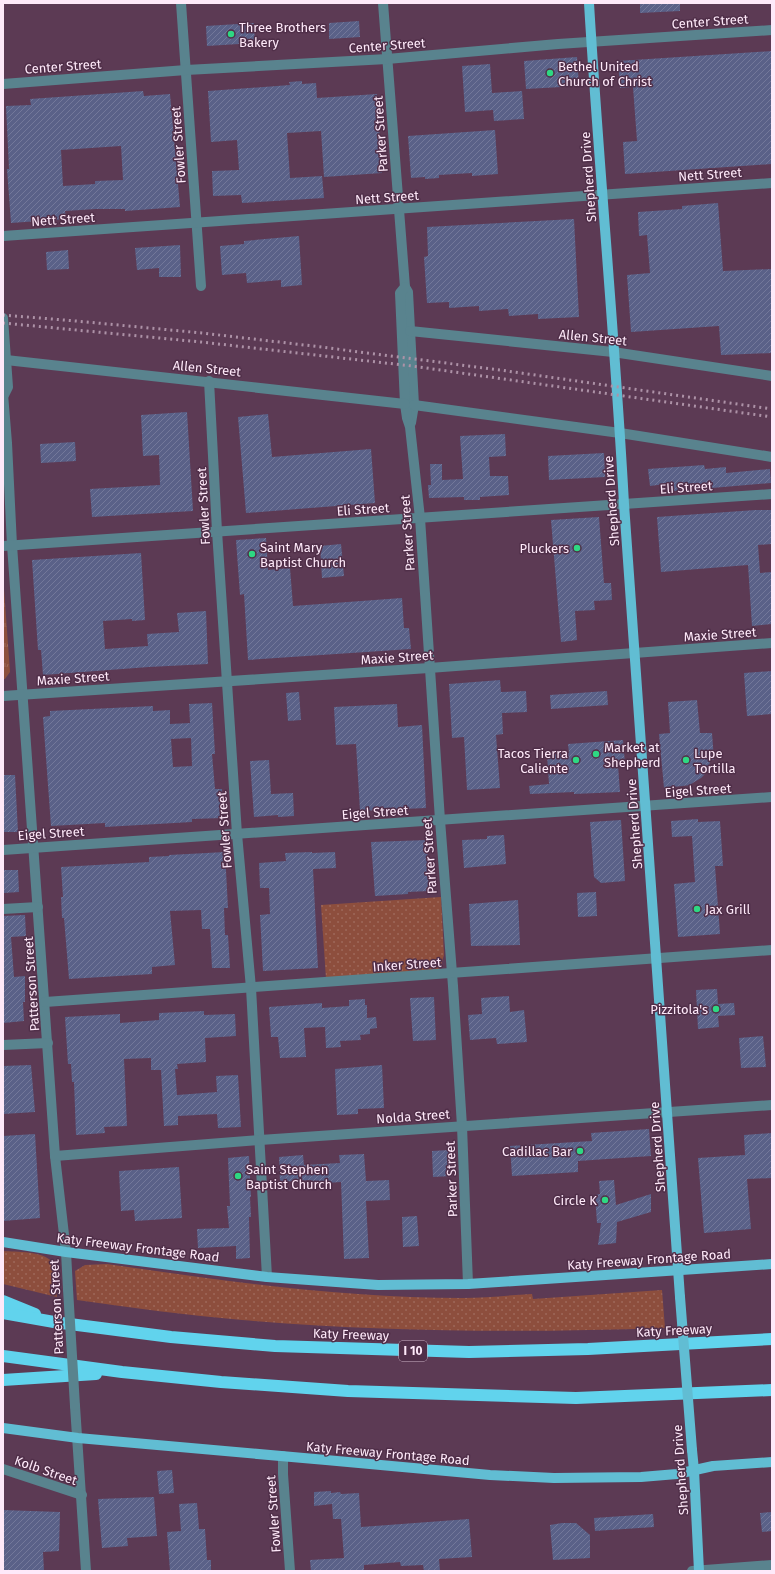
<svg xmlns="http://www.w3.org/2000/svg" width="775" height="1574" viewBox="0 0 775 1574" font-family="'Fira Sans',sans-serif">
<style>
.grass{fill:url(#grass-dots)}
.park{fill:url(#park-tufts)}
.building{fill:url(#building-hatch);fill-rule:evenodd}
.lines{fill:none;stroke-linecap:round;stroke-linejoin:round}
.minor{stroke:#59838e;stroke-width:10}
.major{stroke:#61bdd3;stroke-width:10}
.highway{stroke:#61d3ed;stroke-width:12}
.rail{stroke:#ad92a7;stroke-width:3;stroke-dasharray:2 4;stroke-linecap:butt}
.minor-bridge{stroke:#59838e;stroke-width:10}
.major-bridge{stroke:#61bdd3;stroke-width:10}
.poi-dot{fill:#2ed883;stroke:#502f49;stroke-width:1.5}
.labels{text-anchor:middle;stroke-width:3;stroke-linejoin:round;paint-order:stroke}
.shield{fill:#502f49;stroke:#cab1c4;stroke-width:1}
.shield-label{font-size:12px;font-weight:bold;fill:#fee9f9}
.street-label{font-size:13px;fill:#fee9f9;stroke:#502f49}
.poi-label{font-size:13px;fill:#fee9f9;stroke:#502f49;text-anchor:start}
</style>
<defs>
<pattern id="grass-dots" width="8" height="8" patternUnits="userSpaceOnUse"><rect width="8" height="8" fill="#8d4e3d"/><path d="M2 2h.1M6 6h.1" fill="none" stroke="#9e685a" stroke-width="1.8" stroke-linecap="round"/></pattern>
<pattern id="park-tufts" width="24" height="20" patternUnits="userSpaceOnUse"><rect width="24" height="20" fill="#8d4e3d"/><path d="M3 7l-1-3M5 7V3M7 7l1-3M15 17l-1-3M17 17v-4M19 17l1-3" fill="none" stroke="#9e685a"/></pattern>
<pattern id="building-hatch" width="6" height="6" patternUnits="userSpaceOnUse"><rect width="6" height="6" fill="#5a6188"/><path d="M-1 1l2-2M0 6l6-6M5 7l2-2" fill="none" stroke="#73789a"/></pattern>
</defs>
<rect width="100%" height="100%" fill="#5c3a54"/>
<g class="grass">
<path d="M441 897 444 955 440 968 435 971 326 979 321 905Z"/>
<path d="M3 1251C16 1252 44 1251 52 1262 56 1269 56 1288 57 1297L3 1284Z"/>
<path d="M107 1264C225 1281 343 1298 463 1298 486 1298 509 1295 532 1294L533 1299 662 1290 665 1328C524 1333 383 1332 242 1320 187 1315 132 1308 77 1300L75 1271 85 1265Z"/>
</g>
<path class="park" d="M3 575 10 672 5 679H3Z"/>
<g class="building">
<path d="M640 3H680V11L640 13Z"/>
<path d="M359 21 360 37 329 39V23Z"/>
<path d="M254 23 255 43 207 46 206 26Z"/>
<path d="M772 51V164L625 174 623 142 637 141 633 87 620 88 618 61Z"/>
<path d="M577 57 579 86 526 89 524 61Z"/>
<path d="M490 64 492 93 522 91 524 119 494 121 493 110 465 112 462 66Z"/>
<path d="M302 81V84L316 83 317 98 377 94 382 173 324 177 321 131 287 133 290 178 322 176 324 198 242 203 241 195 213 196 212 171 239 170 237 140 211 142 208 91 290 85 289 82Z"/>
<path d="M143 91 144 96 170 94 180 207 125 211V209H96L65 211 66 219 11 223 7 169H9L6 106 31 105 30 99ZM121 146 123 180 95 181V184L63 186 61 150Z"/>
<path d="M495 130 498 174 472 176V173L439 175V178L425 179V177L411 178 408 136Z"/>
<path d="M718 203 723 271 772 269V353L721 355 719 326 631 332 627 275 650 273 647 235 639 236 638 212 682 209V206Z"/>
<path d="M574 219 579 317 538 319V314L509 316 508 309 479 311V306L449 308V302L427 303 424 257 428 256 427 227Z"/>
<path d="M299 236 302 285 281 287V280L247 283 246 273 222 275 220 246 244 244V241Z"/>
<path d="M180 245 181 277H159V268L137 270 135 248Z"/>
<path d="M68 250 69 269 47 270 46 252Z"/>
<path d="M187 412 193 511 92 517 90 489 160 485 159 455 143 456 141 415Z"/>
<path d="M268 414 272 457 371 449 375 503 246 513 238 417Z"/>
<path d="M505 434 506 456 489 457 490 476H508L509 495 480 497V500H464V497L429 498 428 485H431L430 464H442V480L463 479 460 436Z"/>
<path d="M75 442 76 461 41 463 40 444Z"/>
<path d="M604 453 605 477 549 480 548 456Z"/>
<path d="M704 465 705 469 726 467V473L770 469 771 483 712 488V483L687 485 688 490 674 491 673 483 650 486 648 469Z"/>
<path d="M755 510H772V544L758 545 760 573 772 572V624L752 626 748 565 661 572 657 517Z"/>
<path d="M599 517 604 583H611L612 600 594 601 595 610 575 611 577 640 561 642 551 520Z"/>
<path d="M266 538 268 570 290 568 293 606 402 598 404 628H409L411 649 248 660 244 594 240 595 236 540Z"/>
<path d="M341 544 344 576 322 578 320 546Z"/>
<path d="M141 553 145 620 132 621V619L103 621 105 649 148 646 147 634 179 632 177 613 206 611 208 664 149 667 43 675 41 650H38L32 560Z"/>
<path d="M772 671V714L747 716 744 673Z"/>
<path d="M500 680 501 692 526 691 527 712 502 713 503 734 496 735 500 788 467 790 464 737 452 738 449 684Z"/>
<path d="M607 691 608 705 551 709 550 695Z"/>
<path d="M299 692 301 720 288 721 286 693Z"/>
<path d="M697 700 700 733H712L714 760H710L709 768 706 773 701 778 691 784V785L664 788 659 734 670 733 668 702Z"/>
<path d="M212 703 215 754H212L215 789H222L223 818 192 819V822L105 827V823L51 826 43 717 50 716V711L153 706V711L170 710V724L190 723 189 704ZM191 738 192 766 173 767 171 739Z"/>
<path d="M397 704 398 727 422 725 426 808 360 811 356 744 336 745 334 707Z"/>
<path d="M623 740 625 764 618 765 620 792 574 794V792L530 794 529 786 549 784 547 755 569 753 568 744Z"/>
<path d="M269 760 271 794 293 793 294 816 278 817V815L254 817 250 761Z"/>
<path d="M3 775H15L18 832H3Z"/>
<path d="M698 819V822L720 821 723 866H715L720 934 678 937 674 884 695 882 692 836 672 837 671 821Z"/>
<path d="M621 820 625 881 601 883 594 877 590 822Z"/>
<path d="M504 835 506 864 464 868 462 840 487 839V836Z"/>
<path d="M427 840 429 891 408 892V894L375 896 371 842Z"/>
<path d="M225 852 228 908H224L225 935H228L230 968H212L210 929H202L201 910 170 911 175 965 152 967V974L69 979 64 918H62L61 897H63L61 867 149 862V857L169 856V855Z"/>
<path d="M312 852V853L335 852 336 868 313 869 318 968 263 971 260 915 270 914 269 888H260L259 863 286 861 285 853Z"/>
<path d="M3 870H18L19 892 4 893Z"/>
<path d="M596 892 597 916 578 917 577 893Z"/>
<path d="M518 900 520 945 471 946 469 904Z"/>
<path d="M25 915 26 936 11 937 14 977 25 976V1002H23L24 1021 3 1023V916Z"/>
<path d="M717 989 718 1004 734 1003 735 1015 718 1016 719 1027 698 1029 696 990Z"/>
<path d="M509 996 510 1012 524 1010 527 1042 497 1044 496 1038 470 1040 468 1015 482 1014 481 998Z"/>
<path d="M434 997 436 1040 413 1041 410 998Z"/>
<path d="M365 999V1005H367V1018L376 1017 377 1028 370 1029V1034L360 1035 361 1040 340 1041 341 1047 326 1048 325 1027 304 1028 306 1057 280 1058 278 1037H271L269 1007 322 1003V1008L349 1006V1000Z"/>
<path d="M204 1011V1015L235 1014 236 1036 205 1038 206 1062 177 1064 178 1069H175L177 1095 217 1092 216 1076 238 1075 241 1127 218 1128 217 1114 178 1116V1125L164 1126 161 1070H151V1058L124 1059 127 1126 104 1127 105 1133 76 1135 74 1082H72L71 1064H68L65 1017 120 1014V1023L159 1020V1013Z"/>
<path d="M763 1036 766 1067 741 1068 739 1038Z"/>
<path d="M31 1065 35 1112 3 1114V1066Z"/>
<path d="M382 1065 384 1108 358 1109V1114L337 1115 335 1069Z"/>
<path d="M649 1129 651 1156 578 1161V1172L512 1176 510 1146 592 1141 591 1133Z"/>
<path d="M772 1133V1178L747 1179 751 1229 704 1233 698 1158 745 1155 744 1135Z"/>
<path d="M35 1134 40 1218 3 1221V1136Z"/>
<path d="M449 1150 451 1176 433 1177 432 1151Z"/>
<path d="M364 1154 366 1181 389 1180 390 1200 366 1201 369 1258 344 1259 341 1182 311 1184V1180L280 1182 279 1157 303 1155 304 1165 340 1163 339 1155Z"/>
<path d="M249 1156 251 1197H250L251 1217H249L250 1258 236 1259V1246L198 1248 197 1229 229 1228 227 1206H230L228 1158Z"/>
<path d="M179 1167 182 1218 135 1221 134 1210 121 1211 119 1171Z"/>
<path d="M614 1180 616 1205 651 1194V1212L617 1222 616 1243 598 1245 601 1223H597L595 1195 600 1194 599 1181Z"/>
<path d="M417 1216 419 1246 403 1247 402 1217Z"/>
<path d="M172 1470 174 1493 159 1494 157 1471Z"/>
<path d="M331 1491V1493L340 1492 341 1494 359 1493 361 1527 469 1519 472 1557 439 1559 440 1571H424L423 1565 401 1566 400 1562 364 1565V1571H311L310 1560 344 1558 341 1519H333L332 1504 314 1506V1492Z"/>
<path d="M154 1497 157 1536 127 1538 128 1546 102 1548 98 1499Z"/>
<path d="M197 1503 199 1529H205L207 1560H211V1571H170L167 1532 181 1531 179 1504Z"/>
<path d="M3 1510 60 1512 59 1551 43 1552 44 1571H3Z"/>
<path d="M772 1512V1531L762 1532 760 1513Z"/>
<path d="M653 1514 654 1527 595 1531 594 1518Z"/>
<path d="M562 1523H576L590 1535V1558L553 1560 550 1525Z"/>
</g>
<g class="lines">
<g class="minor">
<path d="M181 3 201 286"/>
<path d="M383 3 405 287 408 292 414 405 411 423"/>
<path d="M3 84 186 70 387 59 558 44 772 30"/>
<path d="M3 236 772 183"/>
<path d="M405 287 400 293 405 404 407 418 410 427 420 518 440 820 453 986 462 1126 468 1284"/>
<path d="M3 318 8 387 4 395"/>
<path d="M410 331 613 352 772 376"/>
<path d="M6 360 405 404"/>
<path d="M209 381 217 531 237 834 251 988 267 1277"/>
<path d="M3 394 7 443 12 545 55 1156 66 1252 68 1289"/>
<path d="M414 405 620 433 772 457"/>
<path d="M3 546 772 494"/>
<path d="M3 696 429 668 772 643"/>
<path d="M3 850 772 797"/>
<path d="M3 909 38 907"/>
<path d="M45 1002 772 950"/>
<path d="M3 1045 48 1043"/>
<path d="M55 1156 260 1140 772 1105"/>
<path d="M75 1406 86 1571"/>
<path d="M283 1456V1474L290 1571"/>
<path d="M3 1469 82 1495"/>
<path d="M692 1571 772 1565"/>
</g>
<g class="major">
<path d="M589 3C599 170 615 337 624 504L680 1297"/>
<path d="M3 1242 66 1252 267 1277 378 1285 468 1284 772 1264"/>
<path d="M3 1428 78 1438 326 1460 490 1475 554 1478 641 1477 677 1474 713 1466 772 1462"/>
<path d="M692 1450 694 1470 699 1571"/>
</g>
<g class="highway">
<path d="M3 1301 35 1314"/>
<path d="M3 1313 54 1322 171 1337 275 1346 469 1352 588 1349 772 1339"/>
<path d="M3 1356 122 1372 221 1382 348 1391 576 1398 772 1390"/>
<path d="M3 1380 96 1374"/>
</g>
<g class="rail">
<path d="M3 315 76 321 202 333 313 346 500 370 772 409"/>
<path d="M3 323 201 342 412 366 772 417"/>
</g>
<path class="minor-bridge" d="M68 1289 75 1406"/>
<path class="major-bridge" d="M680 1297 692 1450"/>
</g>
<g class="poi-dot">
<circle cx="231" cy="34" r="4"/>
<circle cx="550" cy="73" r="4"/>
<circle cx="577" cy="548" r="4"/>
<circle cx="252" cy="554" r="4"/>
<circle cx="596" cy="754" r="4"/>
<circle cx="576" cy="760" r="4"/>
<circle cx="686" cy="760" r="4"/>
<circle cx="697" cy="909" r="4"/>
<circle cx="716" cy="1009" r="4"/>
<circle cx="580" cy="1151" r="4"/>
<circle cx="238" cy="1176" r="4"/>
<circle cx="605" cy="1200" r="4"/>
</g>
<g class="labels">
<rect class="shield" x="399" y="1341" width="28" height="20" rx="3"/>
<g class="shield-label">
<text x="413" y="1355">I 10</text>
</g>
<g class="street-label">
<text transform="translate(710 21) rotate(-4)" y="5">Center Street</text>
<text transform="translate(387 45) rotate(-4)" y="5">Center Street</text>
<text transform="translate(63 66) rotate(-4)" y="5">Center Street</text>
<text transform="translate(380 134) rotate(-94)" y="5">Parker Street</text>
<text transform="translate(178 145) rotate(-94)" y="5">Fowler Street</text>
<text transform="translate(710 174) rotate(-4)" y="5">Nett Street</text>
<text transform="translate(588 177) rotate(-94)" y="5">Shepherd Drive</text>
<text transform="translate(387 197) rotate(-4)" y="5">Nett Street</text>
<text transform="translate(63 219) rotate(-4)" y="5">Nett Street</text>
<text transform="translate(593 337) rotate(6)" y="5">Allen Street</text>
<text transform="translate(207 368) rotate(6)" y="5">Allen Street</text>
<text transform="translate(686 487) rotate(-4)" y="5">Eli Street</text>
<text transform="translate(611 501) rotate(-94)" y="5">Shepherd Drive</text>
<text transform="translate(203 506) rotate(-93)" y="5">Fowler Street</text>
<text transform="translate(363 509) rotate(-4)" y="5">Eli Street</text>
<text transform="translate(407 533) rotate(-94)" y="5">Parker Street</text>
<text transform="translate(720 634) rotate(-4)" y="5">Maxie Street</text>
<text transform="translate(397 657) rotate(-4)" y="5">Maxie Street</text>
<text transform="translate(73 678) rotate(-4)" y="5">Maxie Street</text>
<text transform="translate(698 790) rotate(-4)" y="5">Eigel Street</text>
<text transform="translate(375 812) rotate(-4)" y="5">Eigel Street</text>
<text transform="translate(634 824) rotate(-94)" y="5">Shepherd Drive</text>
<text transform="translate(224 830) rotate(-94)" y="5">Fowler Street</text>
<text transform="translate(51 833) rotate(-4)" y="5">Eigel Street</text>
<text transform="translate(429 856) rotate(-94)" y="5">Parker Street</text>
<text transform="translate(407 964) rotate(-4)" y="5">Inker Street</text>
<text transform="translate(31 984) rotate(-94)" y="5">Patterson Street</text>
<text transform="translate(413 1116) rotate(-4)" y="5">Nolda Street</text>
<text transform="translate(657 1147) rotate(-94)" y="5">Shepherd Drive</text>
<text transform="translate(451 1179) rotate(-92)" y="5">Parker Street</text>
<text transform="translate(138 1247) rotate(7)" y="5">Katy Freeway Frontage Road</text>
<text transform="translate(649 1259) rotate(-4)" y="5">Katy Freeway Frontage Road</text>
<text transform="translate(56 1307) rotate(-93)" y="5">Patterson Street</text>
<text transform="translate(674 1330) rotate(-3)" y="5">Katy Freeway</text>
<text transform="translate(351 1334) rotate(2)" y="5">Katy Freeway</text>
<text transform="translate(388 1453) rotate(5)" y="5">Katy Freeway Frontage Road</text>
<text transform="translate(46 1470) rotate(19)" y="5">Kolb Street</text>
<text transform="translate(680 1470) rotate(-94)" y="5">Shepherd Drive</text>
<text transform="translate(273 1514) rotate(-94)" y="5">Fowler Street</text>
</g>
<g class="poi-label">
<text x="239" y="32">Three Brothers<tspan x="239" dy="15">Bakery</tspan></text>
<text x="558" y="71">Bethel United<tspan x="558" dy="15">Church of Christ</tspan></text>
<text x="260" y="552">Saint Mary<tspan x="260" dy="15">Baptist Church</tspan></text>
<text x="569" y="553" text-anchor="end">Pluckers</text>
<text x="604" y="752">Market at<tspan x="604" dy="15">Shepherd</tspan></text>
<text x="568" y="758" text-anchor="end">Tacos Tierra<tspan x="568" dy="15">Caliente</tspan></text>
<text x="694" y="758">Lupe<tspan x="694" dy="15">Tortilla</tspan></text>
<text x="705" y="914">Jax Grill</text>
<text x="708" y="1014" text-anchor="end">Pizzitola's</text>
<text x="572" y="1156" text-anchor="end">Cadillac Bar</text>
<text x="246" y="1174">Saint Stephen<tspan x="246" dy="15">Baptist Church</tspan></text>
<text x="597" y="1205" text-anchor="end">Circle K</text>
</g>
</g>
<rect width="775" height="1574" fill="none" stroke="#fee9f9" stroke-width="8"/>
</svg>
